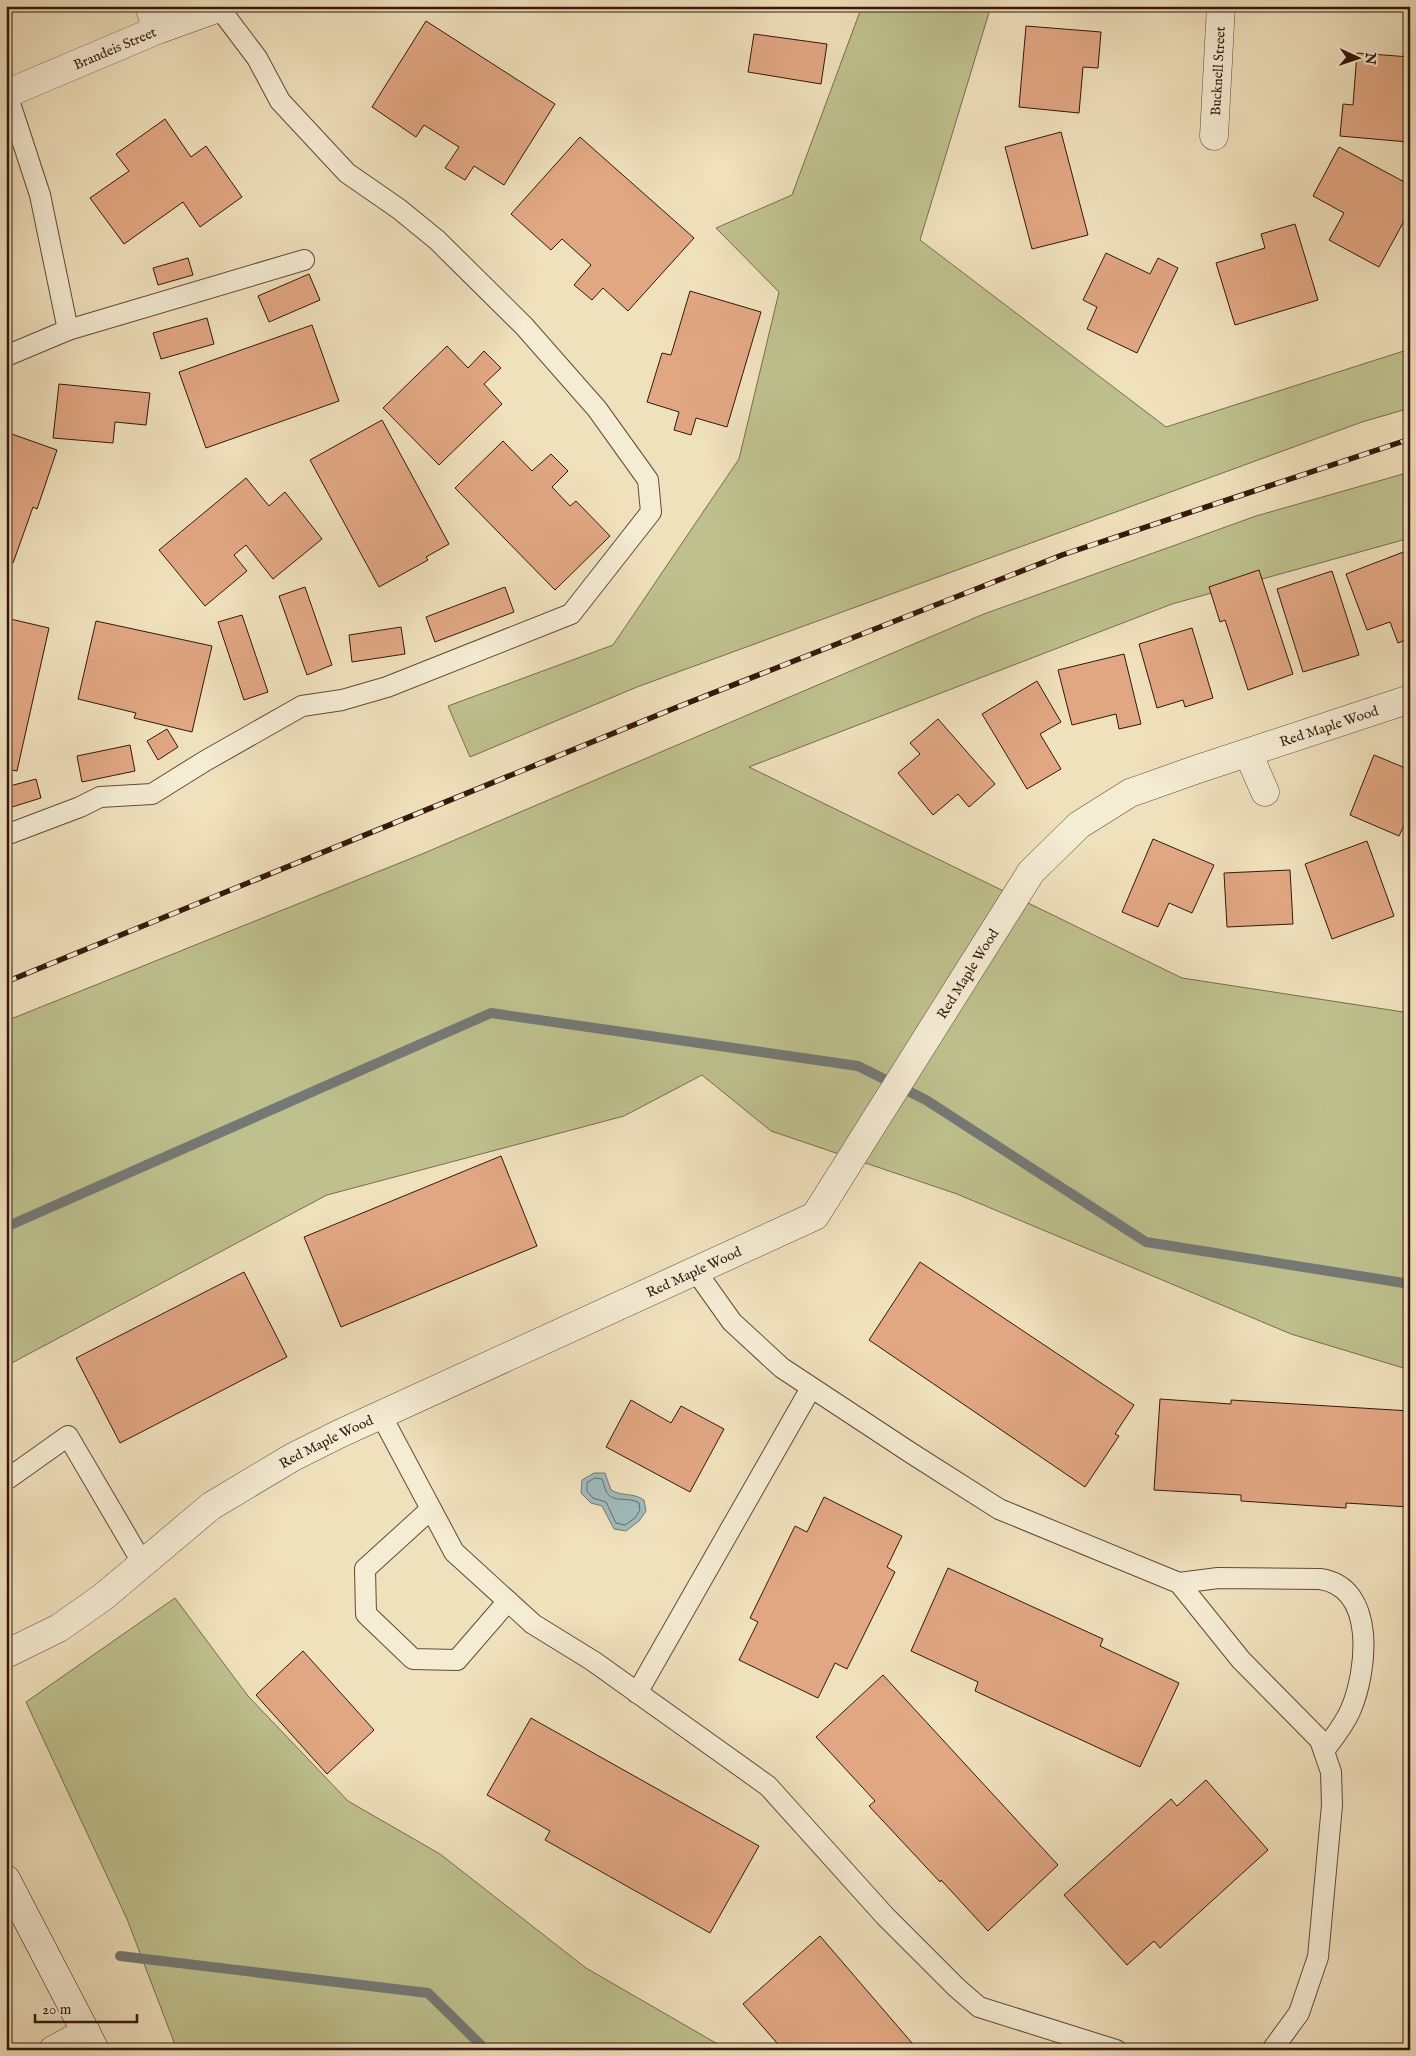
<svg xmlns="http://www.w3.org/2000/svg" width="1416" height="2056" viewBox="0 0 1416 2056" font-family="'IM FELL English',serif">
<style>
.green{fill:#bec18e;stroke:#796c4d}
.water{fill:#a0bbbc;stroke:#757976}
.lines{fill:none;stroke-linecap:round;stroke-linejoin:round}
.shore{stroke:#6a6964;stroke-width:1}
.stream{stroke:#757976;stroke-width:10}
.building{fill:#e1a783;stroke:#34170c}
.service-casing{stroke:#634a38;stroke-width:22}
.minor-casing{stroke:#634a38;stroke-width:29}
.secondary-casing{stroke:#34170c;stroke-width:29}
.service{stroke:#f5ecd4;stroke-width:20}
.minor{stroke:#f5ecd4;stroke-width:28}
.secondary{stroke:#f5ecd4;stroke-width:28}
.rail-casing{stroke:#34170c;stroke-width:5.5}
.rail{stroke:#f5ecd4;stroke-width:4;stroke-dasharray:11;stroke-linecap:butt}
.labels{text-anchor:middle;stroke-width:5;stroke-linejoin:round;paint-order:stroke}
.street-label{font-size:14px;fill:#34170c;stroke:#f5ecd4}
</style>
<rect width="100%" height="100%" fill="#f0e1bd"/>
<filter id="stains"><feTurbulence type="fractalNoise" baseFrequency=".004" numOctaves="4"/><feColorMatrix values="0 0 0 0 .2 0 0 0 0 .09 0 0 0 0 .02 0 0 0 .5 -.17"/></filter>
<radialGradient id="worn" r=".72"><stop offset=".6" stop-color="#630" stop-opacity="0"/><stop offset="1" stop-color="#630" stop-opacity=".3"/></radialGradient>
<g class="green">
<path d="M862 6H991L920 240 1166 427 1410 349V408L1362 422 637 687 470 757 448 706 613 645 739 459 779 292 716 228 792 195Z"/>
<path d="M1410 472V538L1172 604 749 767 1182 978 1410 1013V1370L1291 1334 957 1194 771 1131 702 1075 624 1116 327 1195 6 1366V1021L422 854 984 614 1256 516Z"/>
<path d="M175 1598 248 1696 348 1801 440 1854 586 1968 728 2050H177L127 1919 26 1702Z"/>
</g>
<path class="water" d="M594 1473H605L611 1490C623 1497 632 1492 644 1500L646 1511 639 1521 626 1531 614 1529 602 1506 591 1503 581 1493 582 1480Z"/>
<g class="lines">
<path class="shore" d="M595 1478 602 1479C604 1483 604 1487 606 1491 612 1504 629 1496 639 1503L640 1510 635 1518 625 1525 616 1523 606 1502 593 1498 587 1491V1483Z"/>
<g class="stream">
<path d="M6 1227 491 1013 858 1066 926 1100 1146 1242 1410 1284"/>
<path d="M120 1956 428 1993 486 2050"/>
</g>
</g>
<g class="building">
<path d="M426 21 555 104 504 185 474 166 465 180 445 168 459 147 424 125 416 137 372 107Z"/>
<path d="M1026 26 1101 32 1098 68 1083 67 1079 113 1019 107Z"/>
<path d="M754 34 827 44 821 84 748 72Z"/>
<path d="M1357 53 1410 57 1408 142 1340 136 1343 104 1353 105Z"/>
<path d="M165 119 191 157 206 146 242 197 200 227 183 202 124 244 90 198 129 171 116 154Z"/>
<path d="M1061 132 1088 235 1032 249 1005 147Z"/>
<path d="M580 137 694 238 628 311 603 288 592 300 574 285 591 265 562 239 551 250 511 214Z"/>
<path d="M1339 147 1410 185V210L1379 267 1329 240 1344 213 1313 196Z"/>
<path d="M1295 224 1318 300 1235 325 1216 263 1265 248 1261 234Z"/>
<path d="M1106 253 1150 274 1158 258 1178 268 1137 353 1087 329 1097 307 1083 300Z"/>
<path d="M188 258 193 275 158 285 153 268Z"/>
<path d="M309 274 320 300 269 322 258 296Z"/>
<path d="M690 291 761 312 727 427 696 418 691 435 674 430 679 412 647 402 662 353 671 355Z"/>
<path d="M207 318 214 344 161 359 153 333Z"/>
<path d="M312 325 339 401 206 448 179 372Z"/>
<path d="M447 346 468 368 484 351 501 368 484 384 502 404 439 465 383 408Z"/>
<path d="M59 384 150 393 146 425 115 422 113 443 53 438Z"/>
<path d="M382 420 449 544 426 557 428 560 379 587 310 460Z"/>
<path d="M6 432 57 450 37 509 33 507 13 563 6 561Z"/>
<path d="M503 441 532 471 551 454 568 471 552 487 570 506 576 501 610 536 555 590 455 488Z"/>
<path d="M246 478 269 506 285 492 322 539 273 579 246 545 234 555 247 571 205 606 159 550Z"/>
<path d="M1406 551 1410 561V638L1398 643 1390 622 1367 630 1346 574Z"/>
<path d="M1259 570 1293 674 1248 690 1225 620 1220 622 1209 587Z"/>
<path d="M1332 571 1359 655 1303 672 1277 589Z"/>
<path d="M305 587 332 665 307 675 279 596Z"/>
<path d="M505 587 514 612 435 642 426 617Z"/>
<path d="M242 615 268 692 244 700 218 622Z"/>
<path d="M6 618 49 628 17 771 6 769Z"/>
<path d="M96 621 212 646 192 732 134 718 136 713 78 699Z"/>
<path d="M401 627 405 654 352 662 349 635Z"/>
<path d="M1192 628 1213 698 1185 707 1183 700 1157 708 1139 644Z"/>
<path d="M1124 654 1141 724 1119 729 1116 714 1072 725 1058 670Z"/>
<path d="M1037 681 1061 722 1040 734 1061 769 1027 789 982 714Z"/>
<path d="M938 719 995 784 969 807 958 794 933 815 898 773 920 754 910 743Z"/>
<path d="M167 729 178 747 158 760 147 741Z"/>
<path d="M130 745 135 771 82 782 77 756Z"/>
<path d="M1374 755 1410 770V812L1399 836 1350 815Z"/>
<path d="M36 779 41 798 12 807 6 787Z"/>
<path d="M1153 839 1214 865 1192 913 1169 903 1158 927 1122 912Z"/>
<path d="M1367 841 1394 916 1332 939 1305 864Z"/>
<path d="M1290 870 1293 924 1227 927 1224 873Z"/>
<path d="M501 1156 537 1246 341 1327 304 1237Z"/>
<path d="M920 1262 1134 1405 1115 1434 1119 1436 1085 1487 869 1340Z"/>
<path d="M244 1272 287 1357 120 1443 76 1358Z"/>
<path d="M1160 1399 1231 1404V1400L1410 1411 1409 1507 1346 1503V1508L1241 1501V1495L1154 1490Z"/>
<path d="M631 1400 671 1423 681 1406 724 1429 690 1492 606 1447Z"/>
<path d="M824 1497 902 1536 887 1567 895 1572 847 1669 835 1663 818 1698 739 1660 758 1622 750 1618 795 1526 807 1532Z"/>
<path d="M948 1568 1103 1639 1100 1646 1179 1683 1140 1767 975 1691 978 1682 911 1651Z"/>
<path d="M303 1651 374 1730 327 1774 256 1695Z"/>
<path d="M883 1675 1058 1865 988 1931 941 1880 940 1882 869 1806 875 1801 816 1737Z"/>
<path d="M531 1718 759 1846 710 1933 545 1840 550 1831 487 1795Z"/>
<path d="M1206 1780 1268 1850 1160 1948 1154 1941 1127 1965 1064 1895 1171 1799 1177 1806Z"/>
<path d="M820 1936 918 2050H783L743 2004Z"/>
</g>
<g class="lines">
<defs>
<g id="service">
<path d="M6 91 40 195 68 330 6 356"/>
<path d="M68 330 304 260"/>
<path d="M6 835 80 807 100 797 152 794 205 761 302 706 342 700 387 687 571 614 651 512 648 480 597 409 524 326 437 240 399 209 347 173 280 101 257 58 220 9"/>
<path d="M695 1270 732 1322 782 1368 911 1453 999 1509 1179 1583 1241 1660 1320 1740 1331 1772 1332 1805 1318 1957 1299 2013 1272 2050"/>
<path d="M381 1415 454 1552 533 1624 593 1661 768 1786 885 1916 957 1988 979 2007 1116 2050"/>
<path d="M6 1480 68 1436 143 1564"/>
<path d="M431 1509 365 1569 366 1614 413 1659 457 1660 508 1601"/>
<path d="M1179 1583 1218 1578 1320 1579C1377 1587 1367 1671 1351 1709 1345 1724 1333 1738 1324 1751"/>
<path d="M637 1693 811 1388"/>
</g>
<g id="minor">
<path d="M149 6 157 30"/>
<path id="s1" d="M6 94 157 30 224 6"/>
<path id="s2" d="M1214 136 1221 6"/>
<path d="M1248 753 1265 792"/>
<path id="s3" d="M6 1654 59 1628 103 1597 211 1506 293 1457 339 1434 815 1216 1031 872 1079 825 1130 793 1195 770 1410 699"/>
<path d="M53 2050 86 2032"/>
</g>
<path id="secondary" d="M6 1879 95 2050"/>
</defs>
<use href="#service" class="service-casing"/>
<use href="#minor" class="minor-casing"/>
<use href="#secondary" class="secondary-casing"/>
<use href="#service" class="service"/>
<use href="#minor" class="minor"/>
<use href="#secondary" class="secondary"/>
<defs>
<path id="rail" d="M6 982 675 708 1062 555 1410 439"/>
</defs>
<use href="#rail" class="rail-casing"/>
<use href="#rail" class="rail"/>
</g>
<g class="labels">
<g class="street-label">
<text dy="5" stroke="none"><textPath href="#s1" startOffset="118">Brandeis Street</textPath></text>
<text dy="5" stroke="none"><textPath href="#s2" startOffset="65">Bucknell Street</textPath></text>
<text dy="5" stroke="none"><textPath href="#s3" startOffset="1668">Red Maple Wood</textPath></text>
<text dy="5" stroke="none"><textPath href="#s3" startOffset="1211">Red Maple Wood</textPath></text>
<text dy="5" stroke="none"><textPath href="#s3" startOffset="791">Red Maple Wood</textPath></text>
<text dy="5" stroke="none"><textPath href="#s3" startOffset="386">Red Maple Wood</textPath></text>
</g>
</g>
<rect width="1416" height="2056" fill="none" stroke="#f0e1bd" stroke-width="25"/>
<rect x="8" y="8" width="1401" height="2041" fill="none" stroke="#34170c" stroke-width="2.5"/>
<rect x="12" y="12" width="1391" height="2031" fill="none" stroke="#34170c"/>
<g transform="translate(1358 58) rotate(93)" stroke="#f5ecd4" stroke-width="4" paint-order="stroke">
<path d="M0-4L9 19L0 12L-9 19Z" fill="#34170c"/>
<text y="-8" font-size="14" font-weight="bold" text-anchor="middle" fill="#34170c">N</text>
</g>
<path d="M35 2014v8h102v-8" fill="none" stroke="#34170c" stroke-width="2.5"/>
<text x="42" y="2014" font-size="15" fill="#34170c" stroke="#f5ecd4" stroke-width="4" paint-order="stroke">20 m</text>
<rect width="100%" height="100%" filter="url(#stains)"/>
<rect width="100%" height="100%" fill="url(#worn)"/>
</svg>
